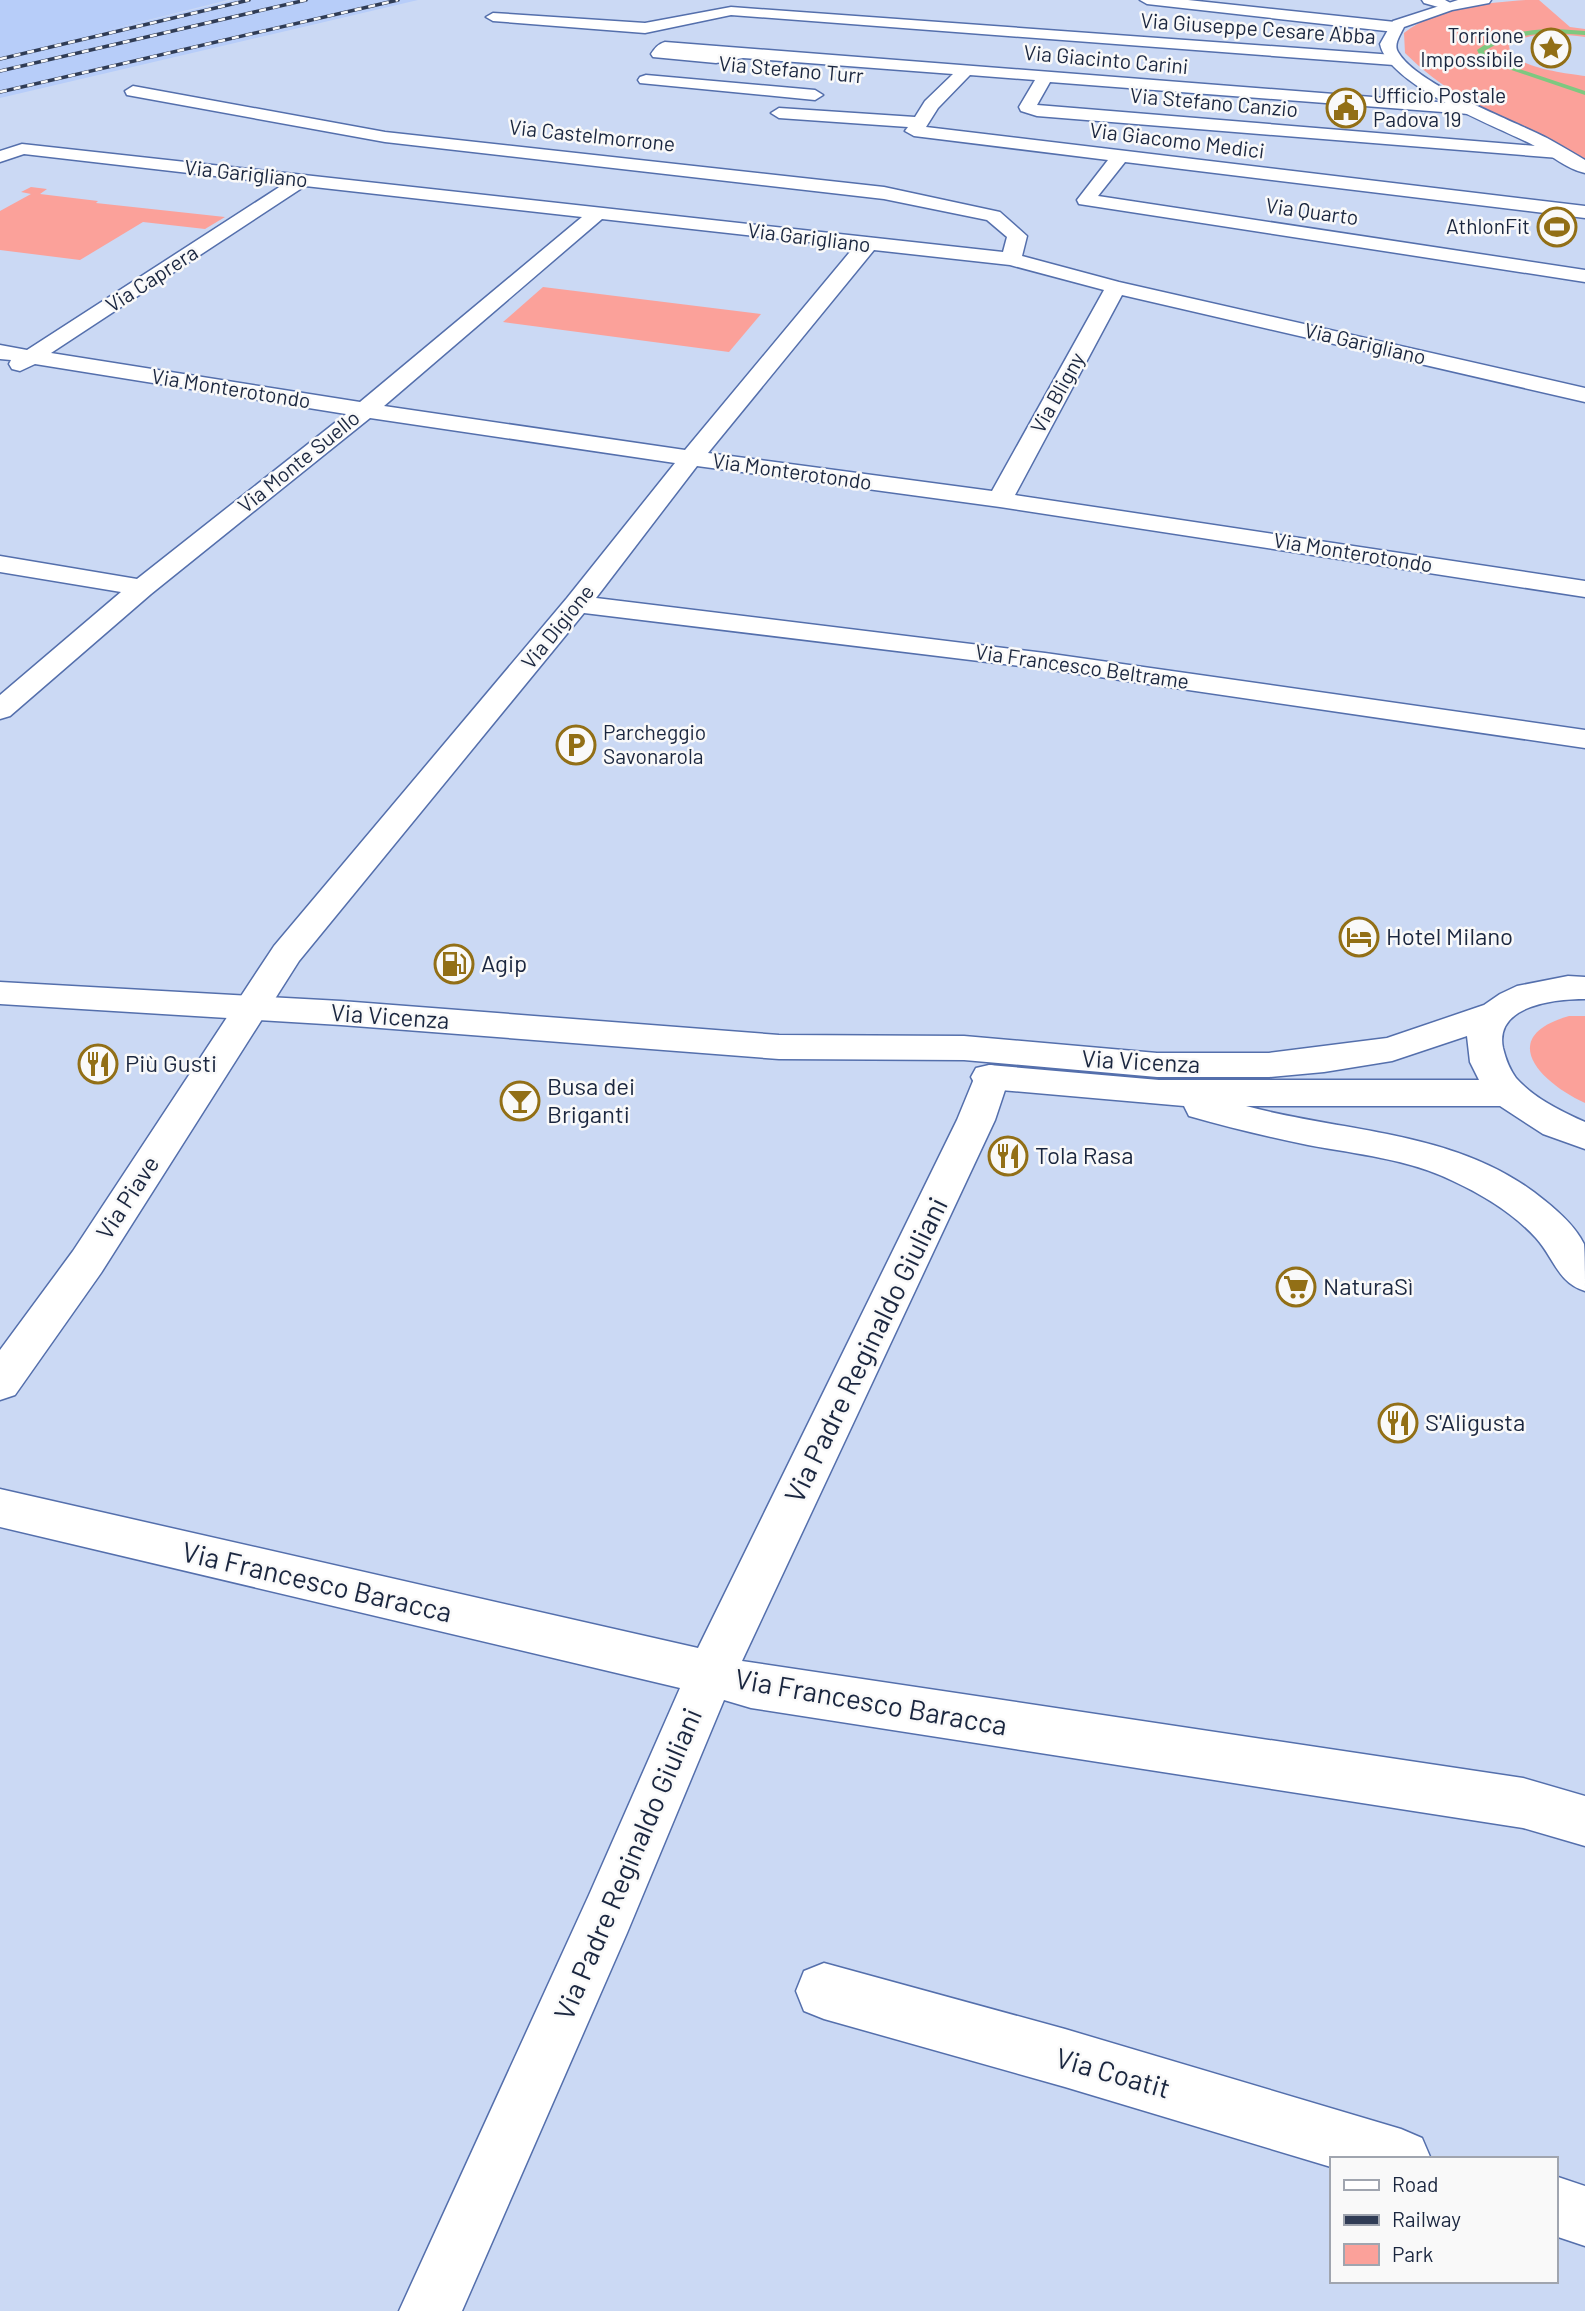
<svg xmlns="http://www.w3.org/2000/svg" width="1585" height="2311" viewBox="0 0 1585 2311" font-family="Barlow,sans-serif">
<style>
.built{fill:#b7cdf9}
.green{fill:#fba19a}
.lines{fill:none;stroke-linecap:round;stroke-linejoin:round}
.stream{fill:#7ec880;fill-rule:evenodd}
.minor-casing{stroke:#546fac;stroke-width:3}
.major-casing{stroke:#546fac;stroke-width:3}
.minor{fill:#fff;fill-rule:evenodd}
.major{fill:#fff;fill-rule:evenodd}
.rail-casing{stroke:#303c55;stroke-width:3.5}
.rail{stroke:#f9f9f9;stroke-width:2.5;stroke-dasharray:7;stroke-linecap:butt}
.labels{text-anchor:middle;stroke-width:5;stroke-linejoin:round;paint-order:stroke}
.far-street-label{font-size:21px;fill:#1a263f;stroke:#f9f9f9}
.far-poi-label{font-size:21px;fill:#1a263f;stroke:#f9f9f9;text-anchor:end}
.poi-label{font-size:24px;fill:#1a263f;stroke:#f9f9f9;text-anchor:start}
.street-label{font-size:24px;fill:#1a263f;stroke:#f9f9f9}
.near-street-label{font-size:28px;fill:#1a263f;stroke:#f9f9f9}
</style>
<rect width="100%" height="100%" fill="#cbd9f4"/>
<path class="built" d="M0 0H228L100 32 235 0H418L0 98Z"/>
<g class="green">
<path d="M1527 0H1539L1570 27 1585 29V37C1562 34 1528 30 1509 46 1511 68 1567 73 1585 76V162C1523 130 1455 103 1405 53L1404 33C1438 7 1485 3 1527 0Z"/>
<path d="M31 187 47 189 40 194 98 201 96 203 225 217 205 229 143 222 80 260 0 250V211L31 194 21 192Z"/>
<path d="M543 287 761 314 729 352 503 322Z"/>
<path d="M1569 1016H1585V1103C1541 1083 1495 1037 1569 1016Z"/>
</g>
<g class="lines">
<path class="stream" d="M1557 29 1585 31V35C1548 32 1516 32 1484 51L1487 58 1585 91V95L1482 60 1477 50C1500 33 1529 29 1557 29Z"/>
<defs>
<g id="minor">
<path d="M1140 0H1188L1395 22 1403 27 1395 32 1147 4Z"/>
<path d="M1422 0H1445L1456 6 1449 10 1424 3Z"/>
<path d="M731 7 1394 55 1402 60 1394 65 731 15 645 33 493 21 486 17 493 13 645 23Z"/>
<path d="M665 42 1475 105 1477 109 1469 114 1050 82 1037 105 1559 148 1568 153 1559 158 1037 116 1021 111 1019 107 1035 80 970 75 938 108 926 127 1585 206V218L1125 162 1098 196 1585 270V282L1079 204 1077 200 1108 160 914 136 905 131 908 127 779 118 771 113 779 108 915 117 925 101 953 74 743 58 716 63 653 57 651 54C655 48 658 44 665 42Z"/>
<path d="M646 75 815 90 823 95 815 100 640 83 638 80 640 77Z"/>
<path d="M133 86 385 132 884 187 1000 212 1027 236 1022 256 1119 282 1585 388V402L1122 295 1015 495 1585 581V597L1000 507 697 466 596 598 1045 653 1585 730V748L1045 669 584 613 299 961 101 1273 15 1395 0 1400V1350L73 1251 274 946 567 598 675 463 370 418 151 594 10 716 0 719V695L121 592 0 572V556L137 579 346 414 35 364 20 371 12 369 9 364 11 360 0 359V345L27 350 284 184 24 154 0 162V151L22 144 1003 252 1007 237 987 220 884 199 385 142 127 95 125 91ZM305 186 582 217 360 402 51 353ZM602 219 854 247 685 450 384 406ZM874 250 1010 265 1104 290 992 491 708 453Z"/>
<path d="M991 1065 1004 1069 1009 1078 995 1120 742 1661 1523 1778 1585 1796V1846L1523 1828 751 1708 724 1700 627 1933 462 2311H399L589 1895 680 1688 0 1527V1489L698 1648 957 1120 978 1069Z"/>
<path d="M824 1963 1065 2029 1401 2129 1422 2138 1431 2159H1331V2167L1065 2087 824 2019 804 2011 796 1991 804 1971Z"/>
<path d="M1555 2176 1585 2186V2246L1555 2236Z"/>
</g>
<g id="major">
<path d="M1458 0H1491L1489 3 1452 10 1404 27C1401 34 1393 44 1398 52 1417 85 1512 120 1547 138 1560 145 1573 153 1585 160V173C1566 169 1550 154 1533 145 1496 126 1389 86 1380 44L1393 21Z"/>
<path d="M1568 976 1585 977V999C1556 999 1494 1005 1503 1048 1506 1060 1509 1068 1516 1078 1534 1098 1560 1111 1585 1122V1149L1543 1134 1500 1106H1246C1346 1133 1460 1130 1544 1200 1559 1212 1575 1226 1584 1244 1585 1255 1585 1278 1585 1291 1558 1283 1554 1258 1536 1238 1513 1213 1483 1195 1453 1181 1409 1159 1356 1154 1308 1145 1268 1137 1228 1127 1189 1116L1184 1106 989 1089 976 1086 971 1077 976 1068 989 1065 1159 1080H1479L1470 1062 1467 1036 1392 1061 1324 1072 1269 1077H1157L964 1060 779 1059 341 1025 0 1004V982L341 1001 779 1035 964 1036 1157 1053H1269L1387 1038 1484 1005 1500 994 1517 986Z"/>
</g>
</defs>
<use href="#minor" class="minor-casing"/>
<use href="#major" class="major-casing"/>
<use href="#minor" class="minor"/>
<use href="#major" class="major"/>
<defs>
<g id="rail">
<path d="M0 59 249 0"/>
<path d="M0 71 306 0"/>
<path d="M0 92 398 0"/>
</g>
</defs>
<use href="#rail" class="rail-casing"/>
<use href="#rail" class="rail"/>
</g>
<defs>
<symbol id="sight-ring" viewBox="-11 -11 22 22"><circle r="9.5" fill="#f9f9f9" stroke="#926f16" stroke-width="1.5"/><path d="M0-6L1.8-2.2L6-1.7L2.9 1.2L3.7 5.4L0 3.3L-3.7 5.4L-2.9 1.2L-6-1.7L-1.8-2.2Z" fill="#926f16"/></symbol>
<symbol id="civic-ring" viewBox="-11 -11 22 22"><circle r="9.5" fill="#f9f9f9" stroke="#926f16" stroke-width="1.5"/><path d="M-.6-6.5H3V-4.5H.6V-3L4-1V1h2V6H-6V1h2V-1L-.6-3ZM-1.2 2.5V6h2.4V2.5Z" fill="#926f16"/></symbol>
<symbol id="stadium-ring" viewBox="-11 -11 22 22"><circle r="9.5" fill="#f9f9f9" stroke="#926f16" stroke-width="1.5"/><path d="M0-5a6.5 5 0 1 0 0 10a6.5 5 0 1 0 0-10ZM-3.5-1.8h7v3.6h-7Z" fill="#926f16"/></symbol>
<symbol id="parking-ring" viewBox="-11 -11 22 22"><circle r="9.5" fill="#f9f9f9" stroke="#926f16" stroke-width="1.5"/><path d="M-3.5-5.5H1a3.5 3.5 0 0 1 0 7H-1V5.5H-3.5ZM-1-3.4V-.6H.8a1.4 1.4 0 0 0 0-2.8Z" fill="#926f16"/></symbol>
<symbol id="hotel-ring" viewBox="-11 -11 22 22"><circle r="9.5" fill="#f9f9f9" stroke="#926f16" stroke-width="1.5"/><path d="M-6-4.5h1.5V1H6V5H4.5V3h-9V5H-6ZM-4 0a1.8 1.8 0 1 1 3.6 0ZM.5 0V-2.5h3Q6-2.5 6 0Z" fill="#926f16"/></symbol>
<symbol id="fuel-ring" viewBox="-11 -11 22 22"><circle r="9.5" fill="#f9f9f9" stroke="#926f16" stroke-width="1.5"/><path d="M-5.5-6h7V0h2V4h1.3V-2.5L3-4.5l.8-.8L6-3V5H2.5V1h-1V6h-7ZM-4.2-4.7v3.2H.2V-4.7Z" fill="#926f16"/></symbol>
<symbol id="restaurant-ring" viewBox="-11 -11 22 22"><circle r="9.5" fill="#f9f9f9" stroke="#926f16" stroke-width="1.5"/><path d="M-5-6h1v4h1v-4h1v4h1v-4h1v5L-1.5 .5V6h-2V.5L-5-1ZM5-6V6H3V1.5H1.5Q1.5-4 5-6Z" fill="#926f16"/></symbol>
<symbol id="bar-ring" viewBox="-11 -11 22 22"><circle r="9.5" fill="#f9f9f9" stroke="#926f16" stroke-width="1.5"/><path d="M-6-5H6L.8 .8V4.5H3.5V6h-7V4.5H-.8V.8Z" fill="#926f16"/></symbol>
<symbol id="supermarket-ring" viewBox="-11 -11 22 22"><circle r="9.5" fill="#f9f9f9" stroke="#926f16" stroke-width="1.5"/><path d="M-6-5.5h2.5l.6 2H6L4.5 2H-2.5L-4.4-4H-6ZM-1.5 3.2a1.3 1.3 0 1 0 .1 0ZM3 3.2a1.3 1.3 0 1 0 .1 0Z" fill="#926f16"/></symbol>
</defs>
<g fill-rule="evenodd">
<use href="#sight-ring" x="1529" y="26" width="44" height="44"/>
<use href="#civic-ring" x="1324" y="86" width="44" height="44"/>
<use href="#stadium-ring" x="1535" y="205" width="44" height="44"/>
<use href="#parking-ring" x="554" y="723" width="44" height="44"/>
<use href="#hotel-ring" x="1337" y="915" width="44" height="44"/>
<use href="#fuel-ring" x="432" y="942" width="44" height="44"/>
<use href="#restaurant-ring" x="76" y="1042" width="44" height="44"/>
<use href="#bar-ring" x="498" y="1079" width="44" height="44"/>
<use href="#restaurant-ring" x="986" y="1134" width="44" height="44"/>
<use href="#supermarket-ring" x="1274" y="1265" width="44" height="44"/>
<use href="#restaurant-ring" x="1376" y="1401" width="44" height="44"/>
</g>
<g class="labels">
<g class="far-street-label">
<text transform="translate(1258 29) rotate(4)" y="7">Via Giuseppe Cesare Abba</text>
<text transform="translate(1106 60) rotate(5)" y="7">Via Giacinto Carini</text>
<text transform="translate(791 70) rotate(5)" y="7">Via Stefano Turr</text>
<text transform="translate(1214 103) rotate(5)" y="7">Via Stefano Canzio</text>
<text transform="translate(592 136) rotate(6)" y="7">Via Castelmorrone</text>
<text transform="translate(1177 141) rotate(7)" y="7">Via Giacomo Medici</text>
<text transform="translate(246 174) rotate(6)" y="7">Via Garigliano</text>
<text transform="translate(1312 212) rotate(8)" y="7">Via Quarto</text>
<text transform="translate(809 238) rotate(7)" y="7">Via Garigliano</text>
<text transform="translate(152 279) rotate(-33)" y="7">Via Caprera</text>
<text transform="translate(1365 344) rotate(13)" y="7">Via Garigliano</text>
<text transform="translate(231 389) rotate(9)" y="7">Via Monterotondo</text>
<text transform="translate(1058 393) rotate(-61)" y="7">Via Bligny</text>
<text transform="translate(299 462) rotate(-39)" y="7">Via Monte Suello</text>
<text transform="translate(792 472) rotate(8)" y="7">Via Monterotondo</text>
<text transform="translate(1353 553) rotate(9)" y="7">Via Monterotondo</text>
<text transform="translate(558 627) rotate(-51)" y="7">Via Digione</text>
<text transform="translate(1082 667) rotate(8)" y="7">Via Francesco Beltrame</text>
</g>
<g class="far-poi-label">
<text x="1524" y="43">Torrione<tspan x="1524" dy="24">Impossibile</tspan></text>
<text x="1373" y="103" text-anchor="start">Ufficio Postale<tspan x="1373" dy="24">Padova 19</tspan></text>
<text x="1530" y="234">AthlonFit</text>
<text x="603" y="740" text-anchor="start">Parcheggio<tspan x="603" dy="24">Savonarola</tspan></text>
</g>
<g class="poi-label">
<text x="1386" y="945">Hotel Milano</text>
<text x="481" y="972">Agip</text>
<text x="125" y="1072">Più Gusti</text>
<text x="547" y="1095">Busa dei<tspan x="547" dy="28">Briganti</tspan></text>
<text x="1035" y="1164">Tola Rasa</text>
<text x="1323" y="1295">NaturaSì</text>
<text x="1425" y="1431">S'Aligusta</text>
</g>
<g class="street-label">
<text transform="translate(390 1017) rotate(4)" y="8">Via Vicenza</text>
<text transform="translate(1141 1062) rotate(3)" y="8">Via Vicenza</text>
<text transform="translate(128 1198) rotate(-57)" y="8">Via Piave</text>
</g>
<g class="near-street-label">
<text transform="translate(866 1350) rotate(-64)" y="10">Via Padre Reginaldo Giuliani</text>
<text transform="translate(317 1582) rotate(13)" y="10">Via Francesco Baracca</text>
<text transform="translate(871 1702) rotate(10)" y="10">Via Francesco Baracca</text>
<text transform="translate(628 1864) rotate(-67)" y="10">Via Padre Reginaldo Giuliani</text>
<text transform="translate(1113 2073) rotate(16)" y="10">Via Coatit</text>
</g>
</g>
<rect x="1330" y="2157" width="228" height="126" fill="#f9f9f9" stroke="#a0a5af" stroke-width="2"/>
<rect x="1344" y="2180" width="35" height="10" fill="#ffffff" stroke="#a0a5af" stroke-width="2"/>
<text x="1392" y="2192" font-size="21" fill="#1a263f">Road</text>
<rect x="1344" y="2215" width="35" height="10" fill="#303c55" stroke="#a0a5af" stroke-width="2"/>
<text x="1392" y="2227" font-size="21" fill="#1a263f">Railway</text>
<rect x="1344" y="2244" width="35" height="21" fill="#fba19a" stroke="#a0a5af" stroke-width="2"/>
<text x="1392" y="2262" font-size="21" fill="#1a263f">Park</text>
</svg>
